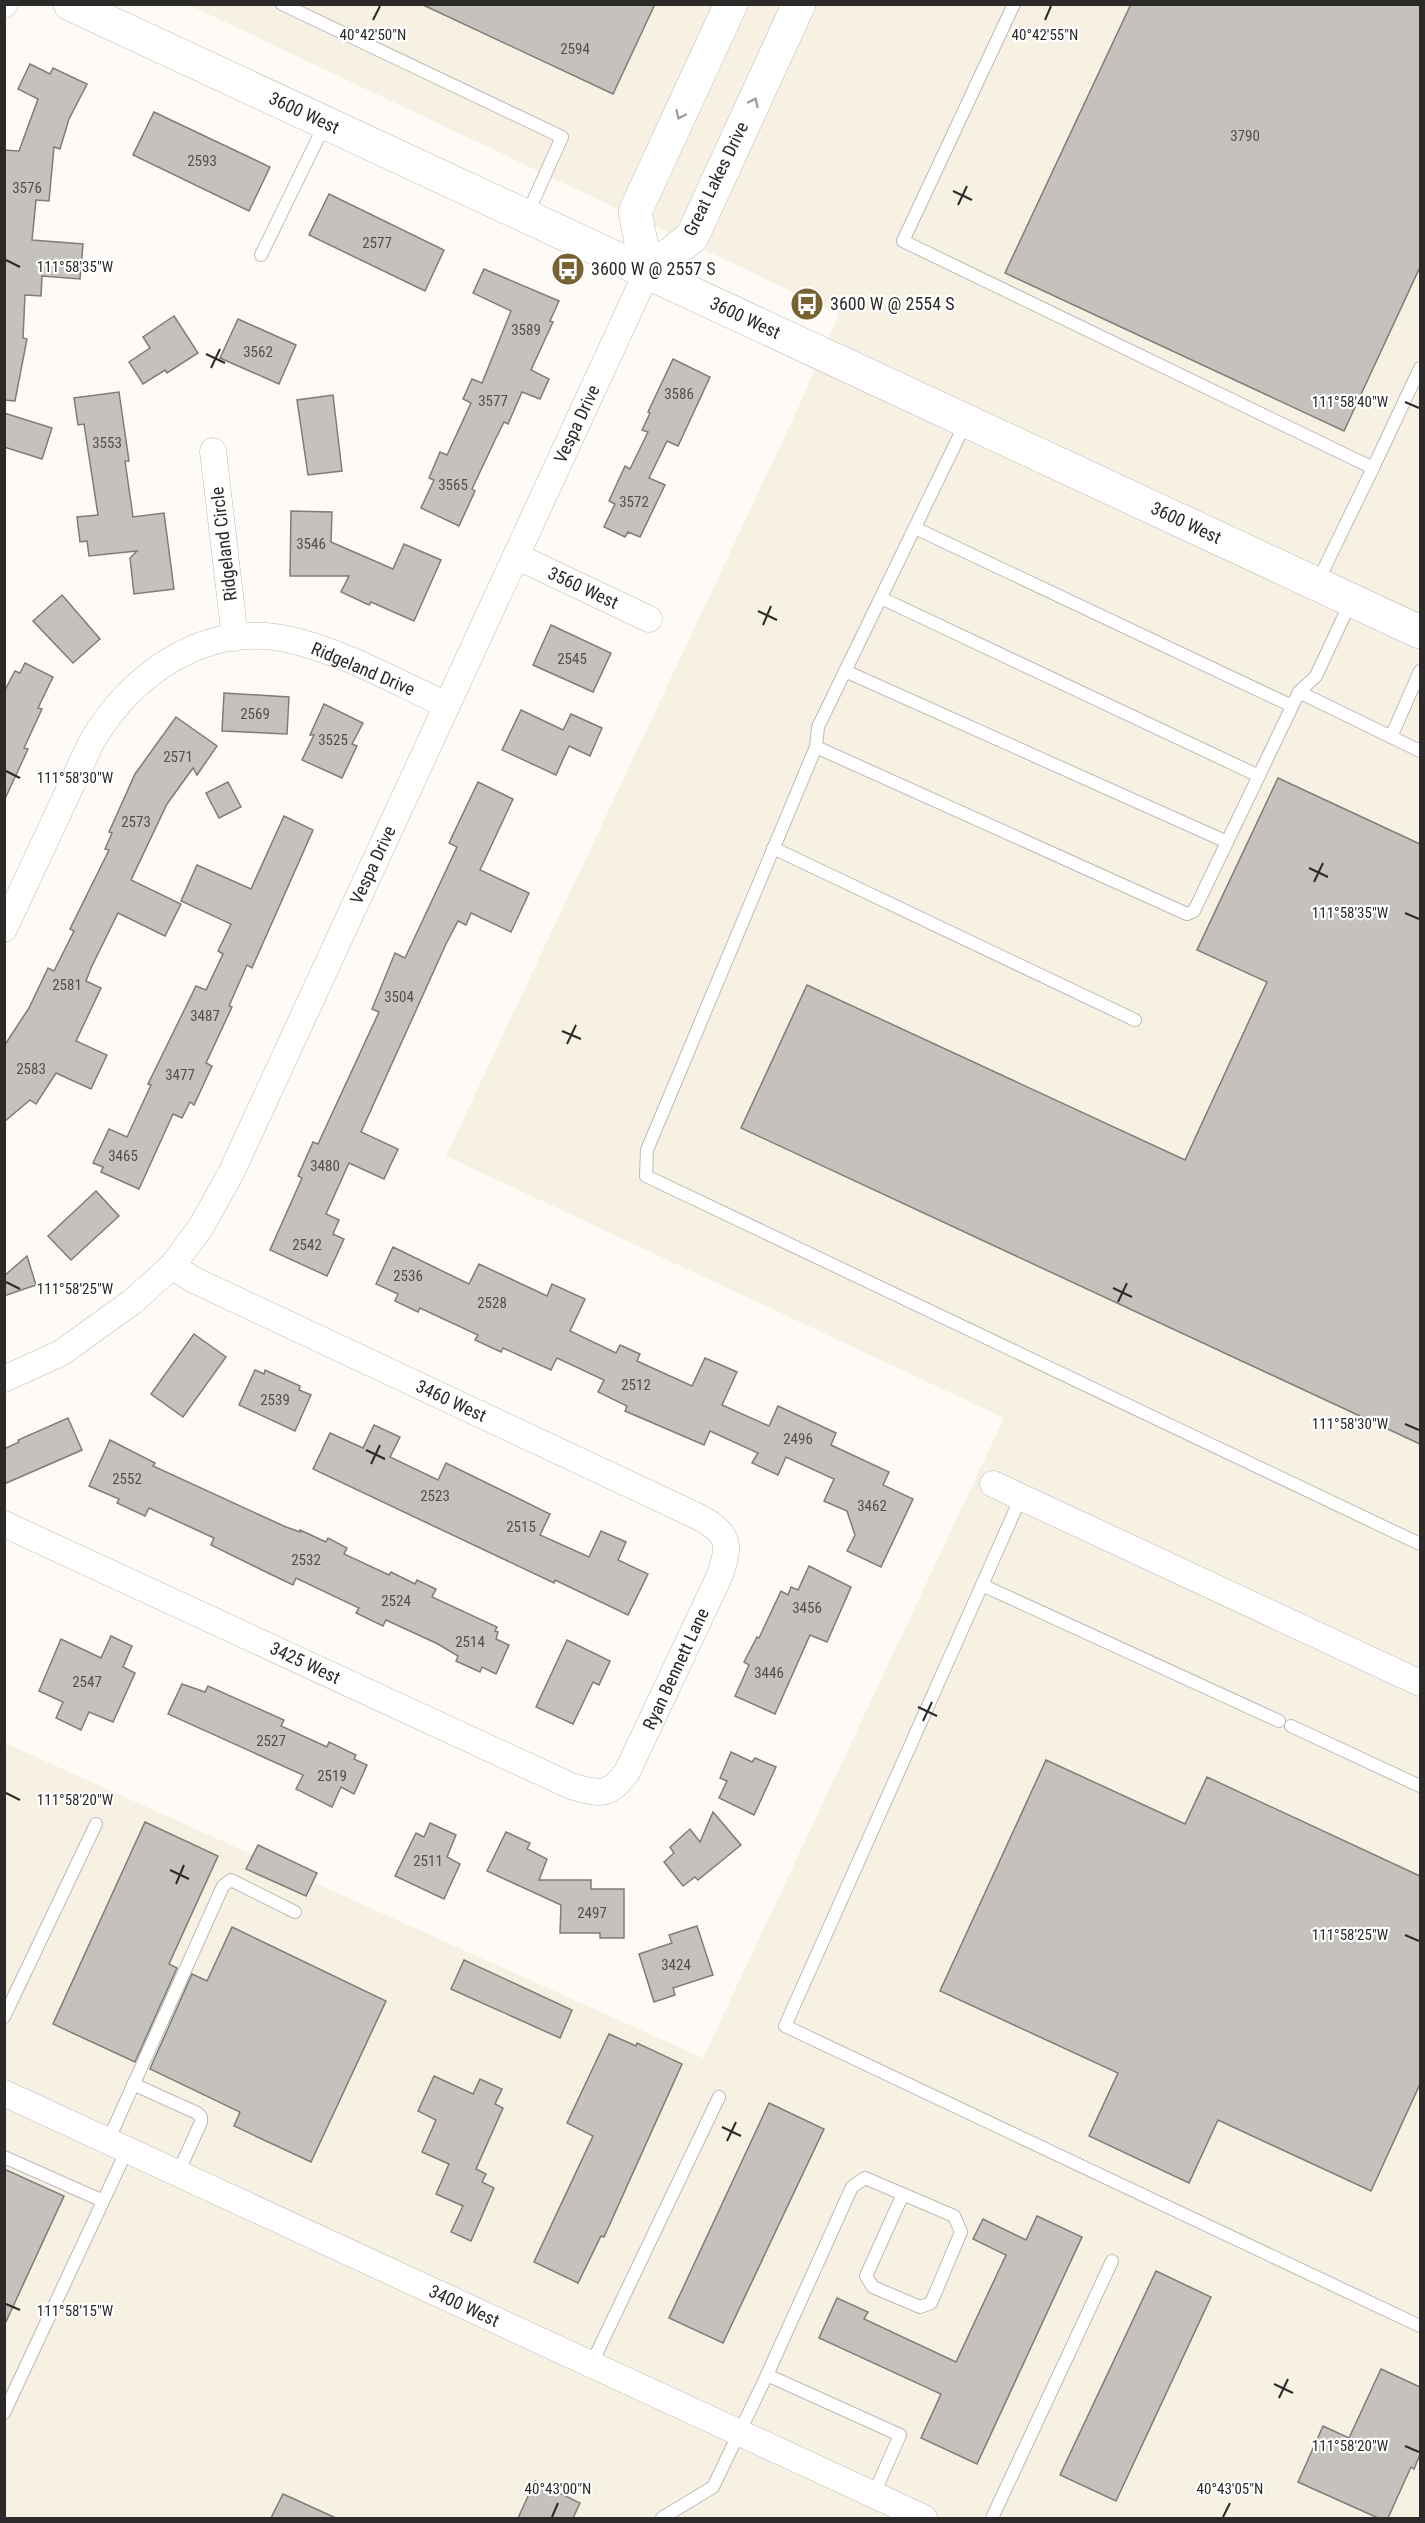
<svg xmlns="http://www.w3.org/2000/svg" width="1425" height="2523" viewBox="0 0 1425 2523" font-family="'Roboto Condensed',sans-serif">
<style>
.built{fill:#f7f1e4}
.building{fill:#c5c2bd;stroke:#7f7d78;stroke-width:1.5}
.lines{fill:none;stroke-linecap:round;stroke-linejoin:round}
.lane-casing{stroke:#bdbab5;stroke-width:14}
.street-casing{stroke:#bdbab5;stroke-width:27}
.secondary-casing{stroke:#bdbab5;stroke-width:34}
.lane{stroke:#fff;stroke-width:12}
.street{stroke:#fff;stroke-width:26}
.secondary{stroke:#fff;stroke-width:33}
.oneway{stroke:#a09f9e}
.ticks{fill:none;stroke:#2b2a28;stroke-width:2}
.labels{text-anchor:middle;stroke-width:4.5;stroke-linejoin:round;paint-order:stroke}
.number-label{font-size:15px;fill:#52504d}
.street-label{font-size:18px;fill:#2b2a28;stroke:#fff}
.poi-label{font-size:18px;fill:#2b2a28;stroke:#fff;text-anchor:start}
.ticks-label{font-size:15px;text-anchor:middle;fill:#2b2a28;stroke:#fff;stroke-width:4.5;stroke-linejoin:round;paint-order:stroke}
</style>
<rect width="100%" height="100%" fill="#fefbf6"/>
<path class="built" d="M189 5H1420V2518H5V1743L703 2058 1004 1418 446 1156 798 408 839 314Z"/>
<g class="building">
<path d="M421 4H655L613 94Z"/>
<path d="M1131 4H1420V267L1344 431 1005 273Z"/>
<path d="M30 64 50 74 53 68 87 84 69 119 60 149 54 147 49 201 36 200 32 240 83 244 80 279 42 276 41 296 25 295 23 338 27 339 15 401 4 400V150L19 151 38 99 18 89Z"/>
<path d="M154 112 270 167 249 211 133 155Z"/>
<path d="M329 194 444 250 425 291 309 235Z"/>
<path d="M484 269 559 301 550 321 553 322 531 370 549 379 540 399 522 392 508 424 504 422 496 438 472 489 475 491 459 526 421 508 434 480 429 478 440 452 447 455 471 403 463 399 472 379 482 383 511 311 473 293Z"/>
<path d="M174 316 198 353 167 373 165 370 143 384 129 362 150 348 143 337Z"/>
<path d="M238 319 296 345 279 384 220 358Z"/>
<path d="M673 359 710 377 678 446 667 441 649 478 665 485 640 537 628 532 625 537 604 527 615 504 609 501 625 466 630 469 648 432 642 430 650 413 648 412Z"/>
<path d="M119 392 129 461H125L133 517 164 513 174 589 134 594 130 558 137 551 89 556 87 541 80 542 77 517 98 515 84 424 78 425 74 398Z"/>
<path d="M333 395 342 471 308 475 297 400Z"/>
<path d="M4 413 52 428 42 459 4 447Z"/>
<path d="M291 511 332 512 331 542 393 569 404 544 441 560 414 621 371 602 369 605 341 592 349 576H290Z"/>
<path d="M62 595 100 639 73 663 33 621Z"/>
<path d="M551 625 611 653 593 692 533 665Z"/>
<path d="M25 663 53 677 38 708 42 709 24 748 28 749 4 801V692L15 671 20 673Z"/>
<path d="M224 693 289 697 287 734 222 731Z"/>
<path d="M324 704 363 723 352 744 357 746 342 778 302 760 314 735H310Z"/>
<path d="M521 710 563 730 571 714 602 728 590 756 569 746 556 775 502 750Z"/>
<path d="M176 717 217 746 197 775 193 768 167 804 131 880 181 904 165 936 118 913 91 968 86 981 101 988 76 1041 107 1055 91 1089 56 1073 36 1104 30 1100 4 1122V1046L29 1008 48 968 54 971 74 931 70 929 109 850 105 849 112 833 109 832 135 774Z"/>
<path d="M1278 778 1420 844V1444L741 1128 807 985 1185 1160 1267 982 1197 950Z"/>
<path d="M228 782 241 807 219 818 206 793Z"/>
<path d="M478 782 513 799 480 870 529 893 511 932 471 913 466 925 458 921 446 944 361 1132 398 1149 384 1179 349 1163 326 1214 339 1220 333 1234 344 1239 327 1276 270 1250 302 1178 298 1176 313 1142 318 1144 379 1012 372 1009 395 953 405 958 457 847 449 843Z"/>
<path d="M284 816 313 830 252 968 247 965 229 1006 232 1007 206 1063 212 1066 194 1105 190 1102 182 1118 173 1114 139 1189 101 1172 103 1167 93 1163 109 1129 127 1137 151 1085 148 1084 196 986 206 990 223 954 218 951 231 924 181 901 197 865 251 889Z"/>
<path d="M96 1191 119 1216 71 1260 48 1236Z"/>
<path d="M393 1247 469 1284 479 1264 547 1296 552 1284 585 1299 570 1331 616 1353 620 1345 640 1354 637 1361 692 1386 705 1358 737 1372 722 1405 769 1426 778 1406 836 1433 831 1445 889 1472 883 1485 913 1499 881 1567 847 1551 855 1535 847 1511 824 1501 834 1479 786 1457 778 1475 752 1463 758 1453 710 1431 704 1445 625 1411 627 1406 598 1392 604 1380 557 1358 551 1370 503 1348 501 1352 475 1340 478 1335 420 1308 418 1312 395 1301 398 1294 376 1284Z"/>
<path d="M27 1256 36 1285 4 1296V1276Z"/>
<path d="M194 1334 226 1357 183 1417 151 1394Z"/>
<path d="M255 1370 264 1374 265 1370 300 1386 299 1390 311 1395 295 1431 239 1405Z"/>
<path d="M68 1418 82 1450 4 1484V1449L19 1442 18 1440Z"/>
<path d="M374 1425 400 1437 390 1457 438 1480 446 1463 550 1514 540 1535 589 1557 601 1531 626 1542 618 1560 648 1574 628 1615 555 1580 554 1583 313 1469 330 1433 363 1448Z"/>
<path d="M110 1440 155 1463 153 1466 286 1527 300 1532V1530L326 1542 328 1538 347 1548 344 1554 389 1575 391 1572 415 1584 417 1580 436 1589 432 1597 497 1627 495 1631 498 1632 496 1639 509 1645 496 1674 482 1667 480 1672 456 1661 458 1656 438 1644 386 1620 383 1626 356 1613 359 1608 296 1578 293 1585 266 1572 211 1545 214 1538 149 1508 145 1516 117 1503 119 1499 89 1486Z"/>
<path d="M809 1566 851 1587 827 1642 810 1635 775 1714 735 1696 749 1665 744 1662 757 1637 759 1638 781 1591 788 1595 791 1587 798 1590Z"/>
<path d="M111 1636 132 1646 123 1667 135 1673 113 1722 89 1712 81 1730 56 1718 63 1702 39 1691 61 1639 101 1658Z"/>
<path d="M567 1640 610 1661 599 1685 593 1682 573 1724 536 1707Z"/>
<path d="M182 1684 205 1692 208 1686 284 1720 281 1726 327 1747 329 1742 356 1755 354 1759 367 1765 354 1794 341 1787 332 1807 296 1789 303 1775 168 1714Z"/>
<path d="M731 1752 752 1762 755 1758 776 1767 754 1815 719 1798 727 1781 720 1778Z"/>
<path d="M1046 1760 1185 1824 1207 1777 1420 1876V2084L1371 2191 1218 2120 1189 2183 1089 2136 1118 2073 940 1991Z"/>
<path d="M713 1812 741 1845 698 1880 695 1877 683 1886 664 1862 674 1853 670 1847 690 1829 700 1842Z"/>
<path d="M145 1822 218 1856 169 1964 177 1968 135 2062 53 2024Z"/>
<path d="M430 1823 456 1835 447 1857 460 1864 444 1899 395 1876 416 1833 424 1837Z"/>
<path d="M506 1832 530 1843 527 1849 547 1859 539 1880H591V1889H624V1938H600V1933H560L561 1905 487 1871Z"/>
<path d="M258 1845 317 1873 306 1896 246 1869Z"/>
<path d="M697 1926 713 1975 673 1988 675 1995 654 2002 639 1954 672 1943 669 1935Z"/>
<path d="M232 1927 386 2001 311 2162 234 2126 240 2112 150 2069 192 1974 207 1981Z"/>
<path d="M464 1960 572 2010 560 2038 451 1989Z"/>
<path d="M609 2034 636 2046 637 2043 682 2064 604 2237 601 2236 578 2283 534 2262 593 2136 567 2123Z"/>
<path d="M434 2076 473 2094 480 2079 502 2089 495 2104 503 2108 476 2169 486 2174 482 2182 494 2188 471 2241 451 2232 463 2206 436 2194 449 2164 422 2152 436 2120 418 2111Z"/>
<path d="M769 2103 824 2129 723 2343 669 2318Z"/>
<path d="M4 2169 64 2196 4 2326Z"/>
<path d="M1037 2216 1082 2237 977 2464 921 2438 941 2394 819 2338 837 2298 868 2312 864 2319 956 2362 1006 2255 973 2239 983 2219 1026 2240Z"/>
<path d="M1156 2271 1211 2297 1116 2501 1060 2475Z"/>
<path d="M1381 2369 1420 2387V2454L1414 2469 1411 2467 1388 2518H1378L1298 2482 1323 2426 1349 2438Z"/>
<path d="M535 2481 580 2503 573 2518H518Z"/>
<path d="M283 2494 336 2518H271Z"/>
</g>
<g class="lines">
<defs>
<g id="lane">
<path d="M282 4 562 137 527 215"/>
<path d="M1014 4 903 241 1373 468 1420 368"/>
<path d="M261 255 325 124"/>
<path d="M966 422 818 727 816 747 1187 914 1194 911 1299 692 1316 676 1351 601"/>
<path d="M915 528 1292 706"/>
<path d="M1317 583 1373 468"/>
<path d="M881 598 1259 776"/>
<path d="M845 671 1227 842"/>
<path d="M1299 692 1420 751"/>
<path d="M1391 737 1420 671"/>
<path d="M816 747 647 1150 646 1176 1420 1544"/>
<path d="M773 848 1135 1020"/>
<path d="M982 1585 1021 1497"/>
<path d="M1279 1721 982 1585 785 2026 1420 2326"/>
<path d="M1291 1726 1420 1786"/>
<path d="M4 2017 96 1824"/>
<path d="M133 2084 197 2113 201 2117V2122L178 2173"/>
<path d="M108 2141 223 1886 231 1880 295 1912"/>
<path d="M4 2157 103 2201"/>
<path d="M591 2365 719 2097"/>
<path d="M767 2375 852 2187 865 2178 954 2216 961 2232 931 2303 920 2307 873 2287 866 2276 903 2194"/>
<path d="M4 2413 127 2150"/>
<path d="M662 2518 713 2487 767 2375 900 2435 873 2496"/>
<path d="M992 2518 1112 2261"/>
</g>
<g id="street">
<path d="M4 5 5 4"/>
<path d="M213 451 235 638"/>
<path d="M516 556 649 619"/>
<path d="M4 929 91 743C131 673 207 620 291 640 346 653 396 682 447 705"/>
<path d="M4 1379 61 1353 132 1302 172 1266 201 1227 232 1171 647 272"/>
<path d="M993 1484 1420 1683"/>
<path d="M4 1524 571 1786C599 1794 608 1798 627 1772L720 1575C731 1543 729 1534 699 1517L194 1280 172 1266"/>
<path d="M4 2093 924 2518"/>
</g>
<g id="secondary">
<path d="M70 4 1420 632"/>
<path d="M647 272 692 237 799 4"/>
<path d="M647 272 635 212 731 4"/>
</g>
</defs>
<use href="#lane" class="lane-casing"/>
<use href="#street" class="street-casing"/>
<use href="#secondary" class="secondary-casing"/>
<use href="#lane" class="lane"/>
<use href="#street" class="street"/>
<use href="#secondary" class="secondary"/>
</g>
<defs><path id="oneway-chevron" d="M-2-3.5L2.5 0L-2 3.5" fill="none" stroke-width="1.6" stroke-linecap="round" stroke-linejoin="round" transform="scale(1.5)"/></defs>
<g class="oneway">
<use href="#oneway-chevron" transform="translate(754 102) rotate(-65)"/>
<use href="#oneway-chevron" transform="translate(680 115) rotate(115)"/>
</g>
<path class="ticks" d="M373 20 380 6M1045 20 1051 6M953 191 972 200M958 205 967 186M6 260 20 267M206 354 225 363M211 368 220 349M1405 402 1419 408M758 611 777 620M763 625 771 606M6 771 20 778M1309 868 1328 877M1314 882 1323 863M1405 913 1419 919M562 1031 581 1039M567 1044 576 1025M6 1282 20 1289M1113 1288 1132 1297M1118 1302 1127 1283M1405 1424 1419 1430M366 1450 385 1459M371 1464 380 1445M918 1707 937 1716M923 1721 932 1702M6 1793 20 1800M170 1870 189 1879M176 1884 184 1865M1405 1935 1419 1941M722 2127 741 2136M727 2141 736 2122M6 2304 20 2310M1274 2384 1293 2393M1279 2398 1288 2379M1405 2446 1419 2452M552 2517 558 2503M1223 2517 1230 2503"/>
<defs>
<symbol id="bus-disc" viewBox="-11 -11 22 22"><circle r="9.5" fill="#786232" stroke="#fff"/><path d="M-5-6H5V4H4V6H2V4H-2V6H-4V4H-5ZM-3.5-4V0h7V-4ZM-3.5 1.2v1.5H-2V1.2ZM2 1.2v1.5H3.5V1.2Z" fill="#fff"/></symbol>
</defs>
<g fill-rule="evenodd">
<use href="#bus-disc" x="549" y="250" width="38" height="38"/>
<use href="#bus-disc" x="788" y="285" width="38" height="38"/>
</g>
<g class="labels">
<g class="number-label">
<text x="575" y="54">2594</text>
<text x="1245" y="141">3790</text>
<text x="202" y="166">2593</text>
<text x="27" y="193">3576</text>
<text x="377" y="248">2577</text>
<text x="526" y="335">3589</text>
<text x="258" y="357">3562</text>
<text x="679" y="399">3586</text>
<text x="493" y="406">3577</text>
<text x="107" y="448">3553</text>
<text x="453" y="490">3565</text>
<text x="634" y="507">3572</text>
<text x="311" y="549">3546</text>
<text x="572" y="664">2545</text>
<text x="255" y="719">2569</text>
<text x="333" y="745">3525</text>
<text x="178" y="762">2571</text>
<text x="136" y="827">2573</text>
<text x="67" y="990">2581</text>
<text x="399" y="1002">3504</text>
<text x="205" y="1021">3487</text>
<text x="31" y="1074">2583</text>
<text x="180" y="1080">3477</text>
<text x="123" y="1161">3465</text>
<text x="325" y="1171">3480</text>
<text x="307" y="1250">2542</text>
<text x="408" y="1281">2536</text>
<text x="492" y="1308">2528</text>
<text x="636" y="1390">2512</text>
<text x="275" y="1405">2539</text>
<text x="798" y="1444">2496</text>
<text x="127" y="1484">2552</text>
<text x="435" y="1501">2523</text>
<text x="872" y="1511">3462</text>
<text x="521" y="1532">2515</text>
<text x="306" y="1565">2532</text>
<text x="396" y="1606">2524</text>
<text x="807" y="1613">3456</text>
<text x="470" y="1647">2514</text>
<text x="769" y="1678">3446</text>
<text x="87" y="1687">2547</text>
<text x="271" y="1746">2527</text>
<text x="332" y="1781">2519</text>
<text x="428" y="1866">2511</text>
<text x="592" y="1918">2497</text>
<text x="676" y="1970">3424</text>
</g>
<g class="street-label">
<text transform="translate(304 113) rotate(25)" y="6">3600 West</text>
<text transform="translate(716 179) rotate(-64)" y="6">Great Lakes Drive</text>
<text transform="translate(745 318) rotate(25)" y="6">3600 West</text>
<text transform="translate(577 424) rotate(-65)" y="6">Vespa Drive</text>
<text transform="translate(1186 523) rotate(25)" y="6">3600 West</text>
<text transform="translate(224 544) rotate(-97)" y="6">Ridgeland Circle</text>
<text transform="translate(583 588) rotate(25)" y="6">3560 West</text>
<text transform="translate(363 669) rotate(23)" y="6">Ridgeland Drive</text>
<text transform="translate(373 865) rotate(-65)" y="6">Vespa Drive</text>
<text transform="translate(451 1401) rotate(25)" y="6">3460 West</text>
<text transform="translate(305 1663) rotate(25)" y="6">3425 West</text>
<text transform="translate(676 1669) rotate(-65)" y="6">Ryan Bennett Lane</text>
<text transform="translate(464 2306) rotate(25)" y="6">3400 West</text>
</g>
<g class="poi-label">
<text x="591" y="275">3600 W @ 2557 S</text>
<text x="830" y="310">3600 W @ 2554 S</text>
</g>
</g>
<g class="ticks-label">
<text x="373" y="40">40°42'50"N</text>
<text x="1045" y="40">40°42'55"N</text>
<text x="75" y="272">111°58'35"W</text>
<text x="1350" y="407">111°58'40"W</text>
<text x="75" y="783">111°58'30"W</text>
<text x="1350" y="918">111°58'35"W</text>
<text x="75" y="1294">111°58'25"W</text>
<text x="1350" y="1429">111°58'30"W</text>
<text x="75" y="1805">111°58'20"W</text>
<text x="1350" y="1940">111°58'25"W</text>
<text x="75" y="2316">111°58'15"W</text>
<text x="1350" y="2451">111°58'20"W</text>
<text x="558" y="2494">40°43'00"N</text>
<text x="1230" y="2494">40°43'05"N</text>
</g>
<rect width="1425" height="2523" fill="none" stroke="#2b2a28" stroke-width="12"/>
</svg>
